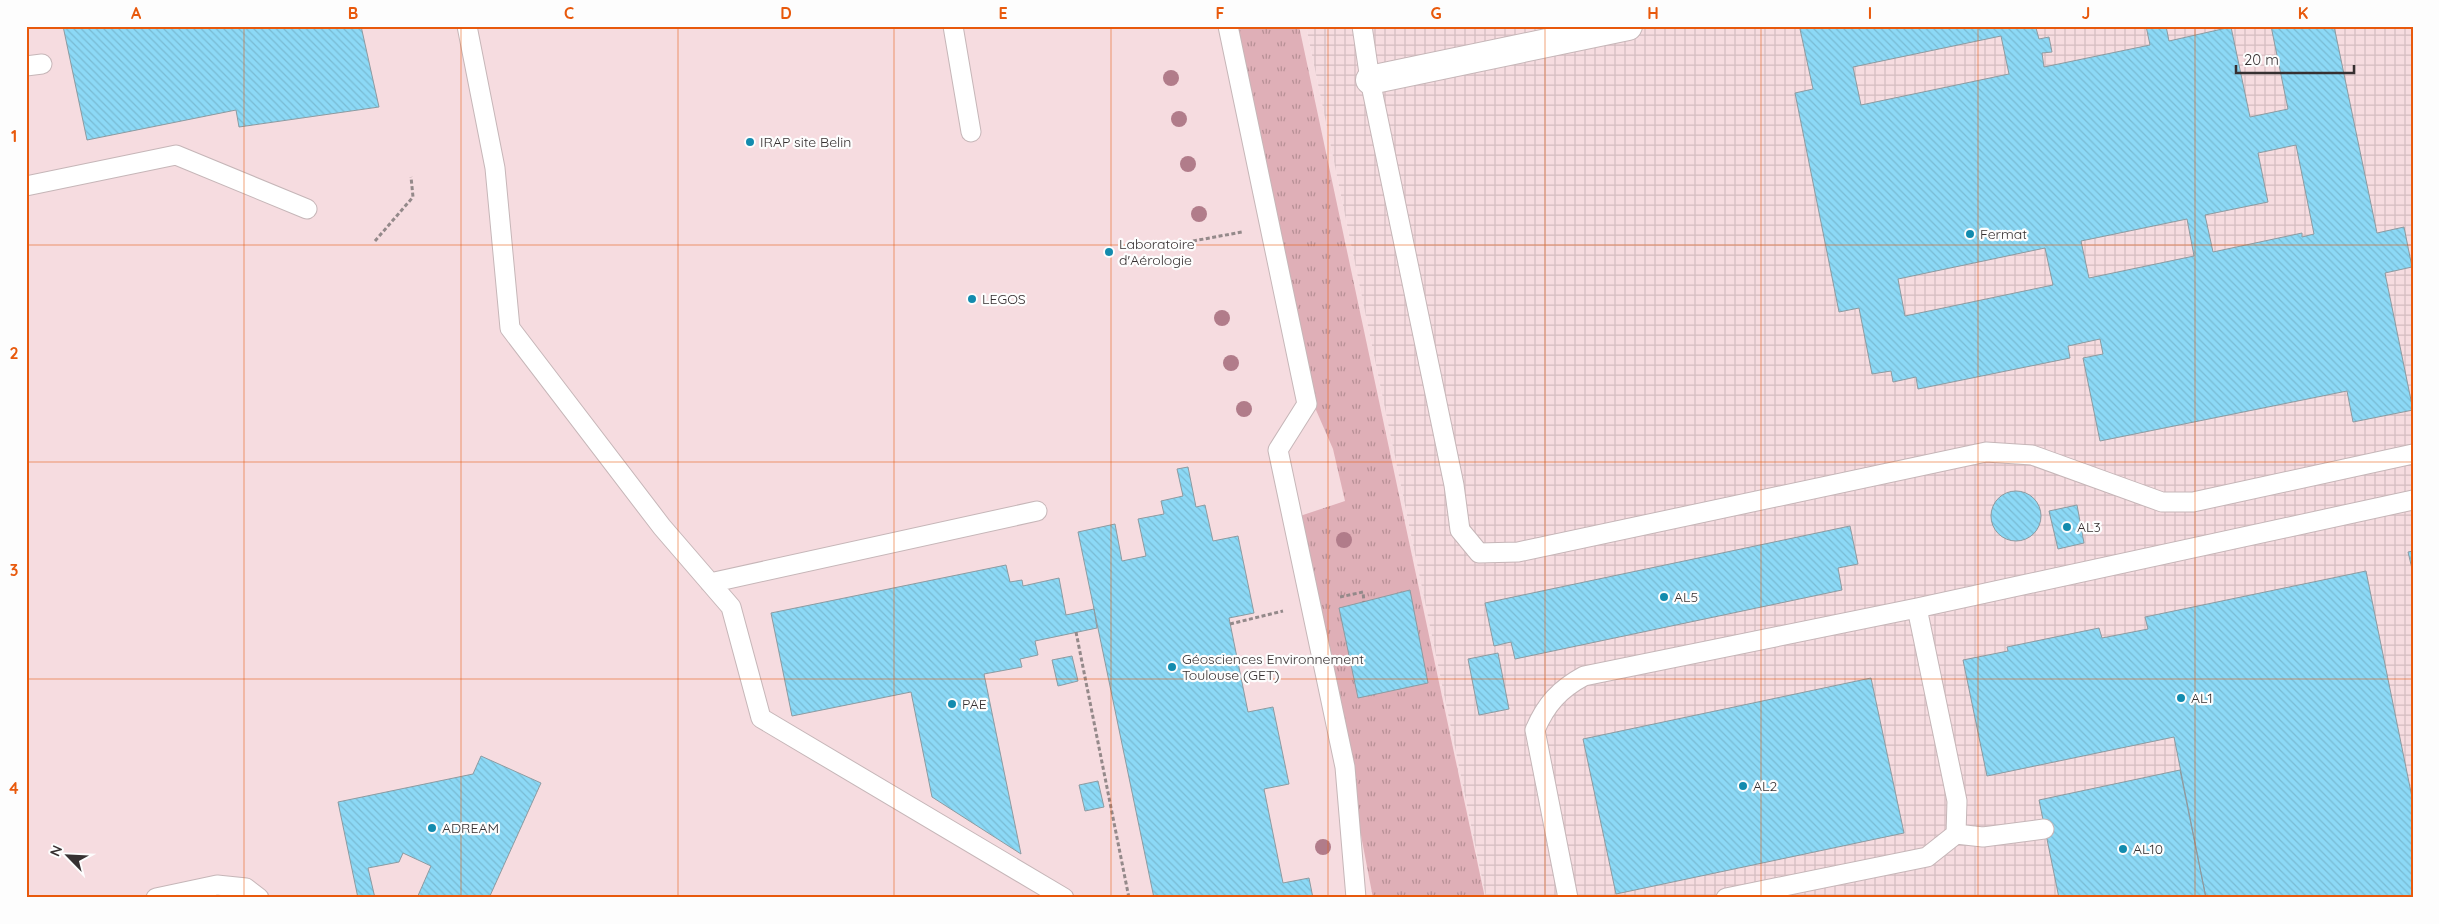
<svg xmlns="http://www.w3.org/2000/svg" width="2439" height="924" font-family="Quicksand,sans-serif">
<defs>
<pattern id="industrial-grid" width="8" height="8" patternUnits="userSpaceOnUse" patternTransform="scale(1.25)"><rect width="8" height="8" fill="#f6dce0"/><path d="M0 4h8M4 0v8" fill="none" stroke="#d4bdc1"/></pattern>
<pattern id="grass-tufts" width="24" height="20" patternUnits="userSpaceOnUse" patternTransform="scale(1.25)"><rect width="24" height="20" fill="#dfafb7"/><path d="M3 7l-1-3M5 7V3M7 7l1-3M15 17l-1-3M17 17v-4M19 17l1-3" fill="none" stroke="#b68f95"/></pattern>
<pattern id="building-back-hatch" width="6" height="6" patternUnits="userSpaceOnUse" patternTransform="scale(1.25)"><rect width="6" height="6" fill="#8cd9f6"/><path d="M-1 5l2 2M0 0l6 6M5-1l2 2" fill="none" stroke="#79bbd3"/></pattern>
</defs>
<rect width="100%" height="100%" fill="#fcebee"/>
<path fill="#f6dce0" d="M26,26H1306L1486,898H26Z"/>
<path fill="url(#industrial-grid)" d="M1306,26H2413V898H1486Z"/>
<path fill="url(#grass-tufts)" d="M1237,26H1299L1485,898H1373L1300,516L1345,501L1333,449L1316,410Z"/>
<path fill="url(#building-back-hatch)" stroke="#8d9ba1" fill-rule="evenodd" d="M63,26H361L379,107L239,127L236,110L87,140Z
M1812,26H2046L2036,28L2039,39L2049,37L2052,52L2042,53L2044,67L2150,45L2146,26H2166L2169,41L2231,27L2250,117L2288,109L2271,26H2334L2377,233L2404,227L2412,267L2385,273L2413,410L2353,422L2347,391L2100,441L2083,358L2103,354L2100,339L2068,346L2070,358L1918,389L1916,377L1893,382L1891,371L1872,374L1859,308L1839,312L1795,93L1813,89L1800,29ZM2001,36L2009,74L1861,105L1853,67ZM2296,145L2314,234L2302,237V233L2213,252L2205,215L2268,202L2258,153ZM2187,219L2194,256L2089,278L2081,241ZM2045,248L2053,285L1905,316L1898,279Z
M1188,467L1196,507L1205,505L1213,541L1238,536L1254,613L1229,618L1248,712L1273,707L1289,784L1264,789L1283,883L1309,878L1313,898H1154L1078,532L1115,524L1122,561L1146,556L1138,519L1164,514L1161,501L1183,496L1177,469Z
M1991 516a25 25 0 1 1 50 0a25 25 0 1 1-50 0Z
M2077,505L2084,543L2058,549L2049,511Z
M1850,526L1858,564L1838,568L1842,590L1515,659L1511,642L1494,646L1485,603Z
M2413,551V573L2408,552Z
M1006,565L1010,582L1022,580L1023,586L1059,578L1066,615L1094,609L1097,628L1035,641L1038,655L1020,659L1022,667L984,674L1021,854L932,797L911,692L792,716L771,613Z
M2366,571L2413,802V898H2206L2174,737L1987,776L1963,660L2008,651L2007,647L2099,628L2102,638L2148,629L2145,617Z
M1410,590L1428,683L1358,698L1339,608Z
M1498,653L1509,709L1479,715L1468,659Z
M1072,656L1078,681L1058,686L1052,660Z
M1871,678L1904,833L1616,894L1583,739Z
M481,756L541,783L489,898H417L431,866L403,853L399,862L368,868L375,898H358L338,802L473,774Z
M2180,770L2206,898H2059L2039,800Z
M1098,781L1104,807L1085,811L1079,785Z"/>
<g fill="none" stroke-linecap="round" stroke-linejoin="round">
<defs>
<path id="lane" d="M467,26L495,168L510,328L662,527L731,607L761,718L1064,898
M953,26L971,132
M1228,26L1307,404L1278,450L1345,767L1356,898
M1362,26L1370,80L1454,485L1460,530L1479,553L1518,552L1986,452L2032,455L2162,502H2193L2413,454
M26,66L42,64
M26,186L176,155L307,209
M710,583L1037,511
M1956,834L1983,837L2044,829
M156,898L217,885L246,888L259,898
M1568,898L1535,730C1546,704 1560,689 1584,676L1917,608L2413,500
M1726,898L1927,857L1956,834L1957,801L1917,608"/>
<path id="street" d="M1370,80L1628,26"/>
</defs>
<use href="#lane" stroke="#c6b6b8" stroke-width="21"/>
<use href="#street" stroke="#c6b6b8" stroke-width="30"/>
<path stroke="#94898a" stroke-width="3" stroke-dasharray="4 2.5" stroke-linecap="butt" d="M375,241L413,197L411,177
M1193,241L1242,232
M1340,597L1363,592L1364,602
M1230,624L1283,611
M1076,632L1129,898"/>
<use href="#lane" stroke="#fff" stroke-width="19"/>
<use href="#street" stroke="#fff" stroke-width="28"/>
</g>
<g fill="#b17c8a">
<circle cx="1171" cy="78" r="8"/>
<circle cx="1179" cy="119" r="8"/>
<circle cx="1188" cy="164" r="8"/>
<circle cx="1199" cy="214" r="8"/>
<circle cx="1222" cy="318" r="8"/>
<circle cx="1231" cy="363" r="8"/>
<circle cx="1244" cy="409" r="8"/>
<circle cx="1344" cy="540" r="8"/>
<circle cx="1323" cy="847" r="8"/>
</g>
<path fill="none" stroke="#e8590c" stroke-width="1" stroke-opacity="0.55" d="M244,26V898M461,26V898M678,26V898M894,26V898M1111,26V898M1328,26V898M1545,26V898M1761,26V898M1978,26V898M2195,26V898M26,245H2413M26,462H2413M26,679H2413"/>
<g fill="#128bae" stroke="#fdfdfd" stroke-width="2">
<circle cx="750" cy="142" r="5"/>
<circle cx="1970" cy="234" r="5"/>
<circle cx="1109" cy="252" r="5"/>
<circle cx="972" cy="299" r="5"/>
<circle cx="2067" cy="527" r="5"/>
<circle cx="1664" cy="597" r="5"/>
<circle cx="1172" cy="667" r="5"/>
<circle cx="2181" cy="698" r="5"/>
<circle cx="952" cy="704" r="5"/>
<circle cx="1743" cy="786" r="5"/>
<circle cx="432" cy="828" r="5"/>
<circle cx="2123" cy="849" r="5"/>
</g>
<g text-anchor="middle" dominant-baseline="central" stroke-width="4.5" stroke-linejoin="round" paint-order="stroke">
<g font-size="14" fill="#363031" stroke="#fdfdfd" text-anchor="start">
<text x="760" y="142">IRAP site Belin</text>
<text x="1980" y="234">Fermat</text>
<text x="1119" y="244">Laboratoire<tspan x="1119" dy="16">d'Aérologie</tspan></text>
<text x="982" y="299">LEGOS</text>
<text x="2077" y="527">AL3</text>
<text x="1674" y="597">AL5</text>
<text x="1182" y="659">Géosciences Environnement<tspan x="1182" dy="16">Toulouse (GET)</tspan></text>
<text x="2191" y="698">AL1</text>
<text x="962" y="704">PAE</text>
<text x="1753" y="786">AL2</text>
<text x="442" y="828">ADREAM</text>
<text x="2133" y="849">AL10</text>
</g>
</g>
<rect width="2439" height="924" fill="none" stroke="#fdfdfd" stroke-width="55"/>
<g transform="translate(68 856) rotate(294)" stroke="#fdfdfd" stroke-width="4" paint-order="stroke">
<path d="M0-4L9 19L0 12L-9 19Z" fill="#363031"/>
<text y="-8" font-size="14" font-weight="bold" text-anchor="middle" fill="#363031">N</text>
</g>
<path d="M2236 65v8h118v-8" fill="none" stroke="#363031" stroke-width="2.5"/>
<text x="2244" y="65" font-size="15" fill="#363031" stroke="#fdfdfd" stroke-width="4" paint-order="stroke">20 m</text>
<rect x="28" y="28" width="2384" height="868" fill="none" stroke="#e8590c" stroke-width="2"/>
<g font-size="16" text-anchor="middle" font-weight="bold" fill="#e8590c">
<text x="136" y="19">A</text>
<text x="353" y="19">B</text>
<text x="569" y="19">C</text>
<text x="786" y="19">D</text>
<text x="1003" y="19">E</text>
<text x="1220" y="19">F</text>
<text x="1436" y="19">G</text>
<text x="1653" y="19">H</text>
<text x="1870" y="19">I</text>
<text x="2086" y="19">J</text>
<text x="2303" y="19">K</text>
<text x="14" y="142">1</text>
<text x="14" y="359">2</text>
<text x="14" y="576">3</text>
<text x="14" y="794">4</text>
</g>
</svg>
